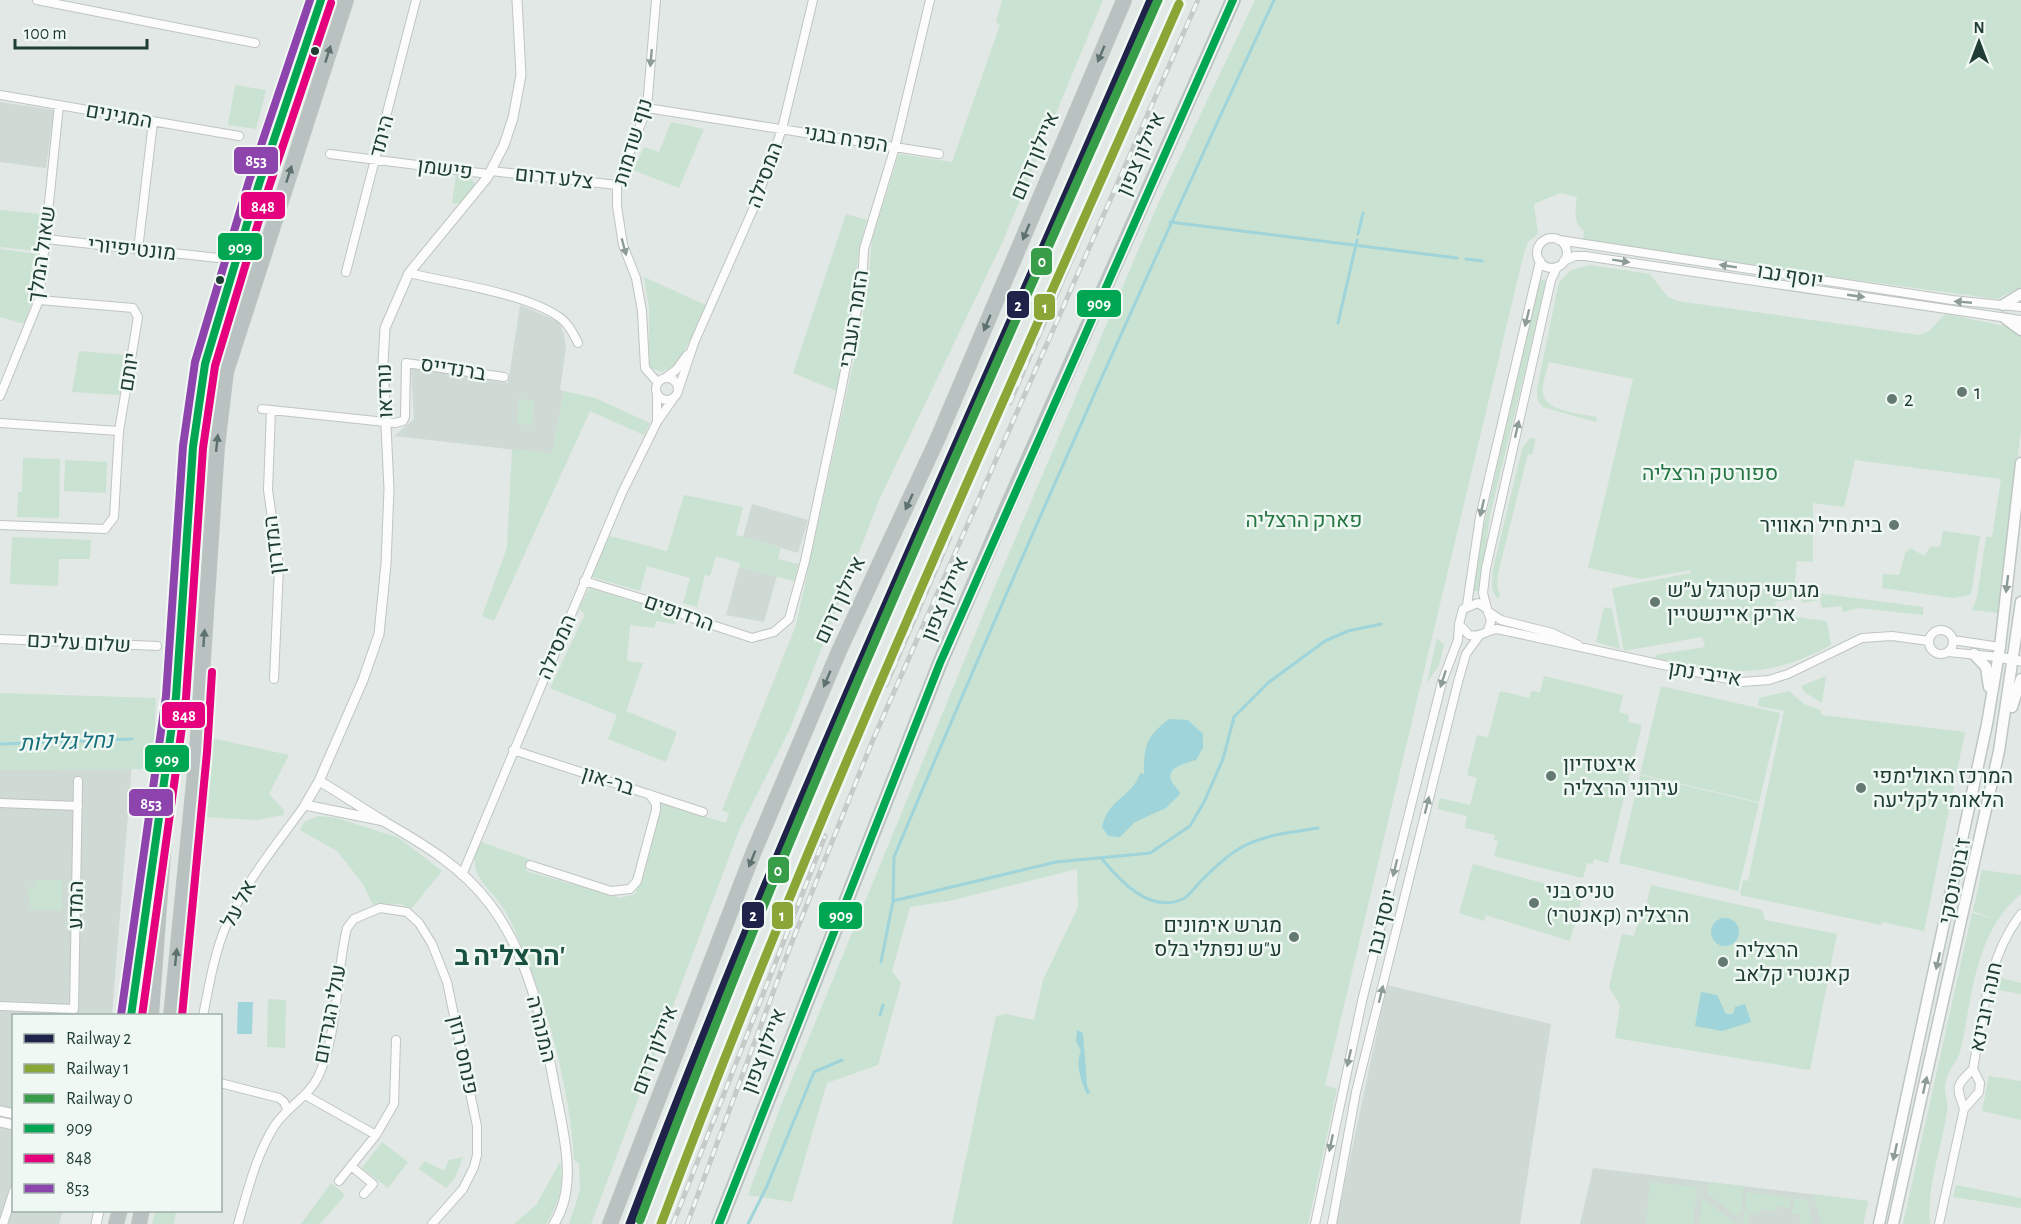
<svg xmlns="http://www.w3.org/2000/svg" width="2021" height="1224" font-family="'Alegreya Sans',Heebo,sans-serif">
<rect width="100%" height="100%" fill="#e2e8e5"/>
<path fill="#cfdad5" d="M0,102L54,110L46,168L0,162Z
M520,305L559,322L564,334L566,348L560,390L564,391L552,454L394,436L414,419L411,368L508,383Z
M752,504L808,520L798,553L743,537Z
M739,567L777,576L764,622L726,615Z
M132,764L112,1015L14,1016V1210L63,1211L59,1224H0V767Z
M1387,985L1551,1024L1520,1224H1336Z
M1593,1168L1868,1201L1863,1224H1580Z"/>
<path fill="#cae2d1" d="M1002,0H1103L1003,241L880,498L790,729L740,828L591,1224H569L580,1190L579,1163L574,1160C569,1079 544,993 510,920C496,888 463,880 479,841L529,859L526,871L620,898L635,894L644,875L662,803L726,823L729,813L722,810L796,625L858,341L868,286L872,239L899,154L952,162L1000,25L996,22Z
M1255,0H2021V287L1997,299L1582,243L1584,231C1573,223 1575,209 1577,197L1560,193L1534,204L1538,234L1528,242L1523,257L1325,1085L1337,1089L1308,1224H952L996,1016L1006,1014L1034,1020L1043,980L1078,907L1077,869L949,901L910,907L892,971L901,983L878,1065L827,1083L792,1202L748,1195L780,1108L990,598L1157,206Z
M235,85L266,90L256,129L228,125Z
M671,122L704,129L679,188L633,170L644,147L659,152Z
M456,175L472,179L475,184L460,204L452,203Z
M0,210L41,214L37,251L0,247Z
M846,214L867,220C855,255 856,291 848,326L852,328L839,392L793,373Z
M0,249L37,254L33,298L24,324L0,317Z
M1590,265L1650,274L1667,296L1677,301L1919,335L1929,331L1945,314L2010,327L2021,336V430L1998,613L1972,610L1977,597L1986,537H1992L2001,479L1855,460L1844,507L1813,503V562L1797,561L1794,590L1923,607V615L1858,608L1843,612L1841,606L1822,608L1820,600L1802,603L1801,598L1774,602C1783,620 1808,618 1827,621L1831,645C1764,681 1727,674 1656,658L1655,655L1705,647L1702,637L1624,651L1612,588L1691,573L1690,570L1641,579L1588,568L1633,379L1549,362C1547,371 1541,385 1543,394C1546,412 1583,414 1597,417L1596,422L1543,407L1538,402L1537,389L1559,282L1571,270Z
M644,277L708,306L677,365L662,372L651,368L649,363V309Z
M1540,279L1547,281L1490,515L1480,591H1472L1482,533Z
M79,351L125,355L120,395L72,392Z
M564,391L595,398L650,423L644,435L590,411L494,621L482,616L507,548L512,449L552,454Z
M519,399L534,400L532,425L517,424Z
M1530,438L1536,439L1532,455L1528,454L1498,574L1497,586L1500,596L1497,599L1492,589L1493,569L1522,449Z
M23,458L60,459L59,518L17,517L18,492H22Z
M65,460L107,462L106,493L64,491Z
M684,495L743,507L736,535L781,548L778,559L799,564L794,581L739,567L740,563L716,556L710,576L705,575L697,607L683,603L690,578L647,566L640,591L592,577L591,571L610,536L667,551Z
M1943,531L1980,536L1971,595L1953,598L1882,588L1883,574L1899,575L1905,554L1910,548L1924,556L1931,546L1940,547Z
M12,537L91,540L90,559H59L58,586L10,584Z
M589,588L678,615L675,624L656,621L654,628L630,625L627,661L643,663L626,711L677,732L666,762L608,739L617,715L550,688L585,614L579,609Z
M1604,607L1612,609L1620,649L1596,642Z
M1437,638L1444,645L1439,665L1427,683Z
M1544,676L1623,695L1619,712L1629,715L1628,722L1642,725L1608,863L1594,859L1593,864L1587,863L1583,878L1494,856L1498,841L1494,840L1495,835L1465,828L1467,816L1437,809L1440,798L1470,805L1477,778L1467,775L1477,735L1488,737L1500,691L1529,698L1531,691L1540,692Z
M1826,676L1822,703L1804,692L1801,686Z
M1661,686L1780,713L1759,802L1640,774Z
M1789,691L1804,704L1821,710V715L1965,732L1924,931L1882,922L1881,925L1740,895L1743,880L1748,881L1784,711L1758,706L1759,698Z
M0,693L156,698L153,769L0,770Z
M211,738L289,755L269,794L283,809L284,815L257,820L204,817Z
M1640,775L1759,803L1738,891L1619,863Z
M319,816L337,818L399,838L442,871L411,909L401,904L373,905L363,884L337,851L300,830L304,822Z
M1473,864L1583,894L1570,941L1486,915L1484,921L1459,913Z
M1982,870L2021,875V894C1975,932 1973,993 1961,1048C1958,1062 1947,1071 1945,1085C1944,1095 1949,1102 1947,1111C1942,1149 1926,1186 1930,1224H1903L1972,913L1994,919L1973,911Z
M36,880H63L62,910L30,909L28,887H36Z
M1651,885L1762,910L1765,920L1837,934L1810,1070L1615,1038L1620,1005L1609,987L1622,934L1634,936L1638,922H1642Z
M2001,978L2021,983V994L1998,990Z
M268,999L286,1000L285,1048L267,1047Z
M1989,1076L2021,1081V1120L1982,1111Z
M382,1142L408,1162L388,1188L362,1168Z
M463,1157L455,1178L446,1188L419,1169L425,1161L444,1171L449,1160Z
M560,1162C565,1185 558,1205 546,1224H514L536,1205Z
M1650,1182L1697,1187L1693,1224H1646Z
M1709,1182L1744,1186L1741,1212L1736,1216L1707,1193Z
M331,1183L345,1195L320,1224H301Z
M1956,1185L2021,1198V1208L1953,1197Z
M1747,1192L1790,1198L1789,1208L1777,1206L1776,1211L1759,1209L1758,1214L1749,1213L1747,1224H1743Z
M1813,1194L1868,1201L1863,1224H1822Z
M1702,1198L1734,1222V1224H1700Z
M1794,1198L1807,1200L1812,1224H1799L1801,1215L1792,1214Z
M155,1211H176L174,1224H152Z"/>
<path fill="#9fd4da" d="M1169,719L1188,720L1203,734V748L1196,760C1187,763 1164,767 1172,782C1175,788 1178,787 1180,794L1166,808L1135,822L1120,837L1108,836L1102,827C1109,797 1132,798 1140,773L1144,774C1144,745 1146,737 1169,719Z
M1711 932a14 14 0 1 1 28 0a14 14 0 1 1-28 0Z
M1701,992L1717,995L1726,1014H1733L1735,1007L1745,1004L1751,1022L1722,1031L1695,1026Z
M238,1002H253L252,1034H237Z
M1077,1030L1083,1033L1087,1085L1090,1093L1087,1094C1081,1083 1075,1062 1081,1051L1076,1041Z"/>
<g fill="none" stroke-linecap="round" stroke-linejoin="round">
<path stroke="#9fd4da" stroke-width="3" d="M1170,222L1457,258
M1358,234L1363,213
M1466,259L1482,261
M1338,323L1357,240
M0,744L132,739
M1102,859C1120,881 1150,914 1183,899C1189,896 1195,887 1200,882C1213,869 1229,853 1246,845C1269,834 1293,832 1318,828
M893,901L1056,862L1150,853L1190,826L1204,802L1223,759L1234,717L1269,682L1325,641L1348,631L1381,624
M881,962L893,901L894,857C1015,569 1142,283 1274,0
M880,1015L883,1005
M748,1224L767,1186L814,1072L842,1060"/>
<defs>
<path id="minor" d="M37,0L255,43
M656,0L647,108L617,185V206L623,245L636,278L642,311L645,368L658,383
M0,95L239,136
M647,108L939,154
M330,154L488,174
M491,171L617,185
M1537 253a15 15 0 1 1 30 0a15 15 0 1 1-30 0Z
M46,239L218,258
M1559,240L1952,300L2021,307
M138,250L153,122
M1564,261L1575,256H1585L2021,320
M346,272L416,0
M409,273C450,283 525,293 559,317C568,323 573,333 578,343
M656 389a11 11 0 1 1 22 0a11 11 0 1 1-22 0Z
M665,378L676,370L687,355
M677,394L694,343L754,207L782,129L813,0
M0,396L39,300L59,105
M262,409L395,423L403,421L405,417L406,363L504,377
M271,410L268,490L279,567L274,679
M657,420V395
M0,423L119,431
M0,525L105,529L114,517L119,431L138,317L133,308L39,300
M584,581L653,602L697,620L752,638L774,632L789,619L805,561L841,391L862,284L864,249L895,147L930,0
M1467,605L1480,517L1540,261
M1487,609L1483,593L1486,568L1551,280L1557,267
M1489,612L1501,620L1552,633L1578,645
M1488,630L1491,621L1487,609L1478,603L1463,609L1459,624L1469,635C1480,638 1487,630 1497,629L1742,682L1769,680L1788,674L1862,638L1892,636L1929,641
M1929 642a12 12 0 1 1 24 0a12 12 0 1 1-24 0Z
M0,639L157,646
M1953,640L2000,647
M1948,652L1998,657
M513,750L703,812
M0,803L78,806
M530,865L611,891L630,889L637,881L656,810V804L649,794
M462,875L622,493L657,422L673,399
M0,1006L74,1009L78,781
M203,1016C209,986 214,954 226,926C245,882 277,844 305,805
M220,1083L279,1098L284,1102L287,1109
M305,1095L376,1135
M1964,1109C1956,1085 1955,1087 1973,1069
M351,1166L373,1184L364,1194
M339,1181L376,1135L394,1104L396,1040
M3,1224L14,1190
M238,1224C248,1190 256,1155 275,1125C287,1107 309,1096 318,1077C339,1032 335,977 347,928L354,919L380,908L407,912L419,923L432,944L447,982L477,1126V1155L474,1167L463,1189L432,1224
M1315,1224L1362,1001L1442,682L1458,640L1459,624
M1332,1224L1356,1092L1458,682L1466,654L1479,636
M1939,1224L1964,1109L1979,1092L1980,1083L1973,1069C1983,1016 1987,958 2021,914"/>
<path id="tertiary" d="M1998,657L2021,661
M319,781C342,794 363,809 385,822C423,844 462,867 489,903C531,957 545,1033 557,1099C565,1140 577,1187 554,1224
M384,821L305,805L319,781L363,680L379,634L386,564L389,489L383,363L385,328L409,273L487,178L504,145L513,118L521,75L517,0
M0,1111L14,1114
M0,1122L14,1125
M96,1224L99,1210"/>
<path id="secondary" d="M2003,305L2021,294
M2006,319L2021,330
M1974,654L1986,667L1989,687
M2012,707L2021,679
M1879,1224L1987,724L2000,647L2021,463
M1893,1224L1999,751L2021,602"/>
<path id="motorway" d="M131,1016L158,821
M151,1016L193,447L205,364L259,184L321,0
M171,1016L197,751L217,447L226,372L346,0
M116,1224L120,1210
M139,1224L142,1210
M610,1224L752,856L839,651L938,438L1124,0
M719,1224L940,663L1007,507L1233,0"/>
</defs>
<use href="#minor" stroke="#bfc5c2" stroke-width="10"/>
<use href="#tertiary" stroke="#bfc5c2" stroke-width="11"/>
<use href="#secondary" stroke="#bec6c3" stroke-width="13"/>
<use href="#motorway" stroke="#bbc5c1" stroke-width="16"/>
<use href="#minor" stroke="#fbfcfb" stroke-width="8"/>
<use href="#tertiary" stroke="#fbfcfb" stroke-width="9"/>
<use href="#secondary" stroke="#fbfcfb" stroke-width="10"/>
<use href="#motorway" stroke="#b9c2c0" stroke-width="14"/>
<defs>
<path id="rail" d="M1010,403L1183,0
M886,685L950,537
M644,1224L683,1116L829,756L1037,283
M673,1224L825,836
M687,1224L790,947L872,742L1198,0"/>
</defs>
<use href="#rail" stroke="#c6cac9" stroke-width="5"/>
<use href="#rail" stroke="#f0f8f3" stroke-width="3" stroke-dasharray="9" stroke-linecap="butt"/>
<defs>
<path id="bus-1" d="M131,1016L176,697L193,447L205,364L259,184L321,0
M719,1224L940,663L1233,0"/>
<path id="bus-2" d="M142,1016L186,698L203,448L215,366L269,187L331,3
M182,1016L207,752L212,672"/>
<path id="bus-3" d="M121,1015L166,696L183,446L195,362L249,181L310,0"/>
</defs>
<use href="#bus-1" stroke="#f0f8f3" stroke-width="12"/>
<use href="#bus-2" stroke="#f0f8f3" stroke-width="12"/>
<use href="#bus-3" stroke="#f0f8f3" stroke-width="12"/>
<use href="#bus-1" stroke="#00a651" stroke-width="8"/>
<use href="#bus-2" stroke="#e5007d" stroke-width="8"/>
<use href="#bus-3" stroke="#8e44ad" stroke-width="8"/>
<defs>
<path id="rail-1" d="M630,1224C787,809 976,408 1151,0"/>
<path id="rail-2" d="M661,1224C816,810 1001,408 1179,4"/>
<path id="rail-3" d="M640,1220C795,806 979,404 1158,0"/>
</defs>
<use href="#rail-1" stroke="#f0f8f3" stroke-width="14"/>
<use href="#rail-2" stroke="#f0f8f3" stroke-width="14"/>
<use href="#rail-3" stroke="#f0f8f3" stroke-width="14"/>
<use href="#rail-1" stroke="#1f234a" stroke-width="9"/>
<use href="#rail-2" stroke="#8aa636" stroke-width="9"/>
<use href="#rail-3" stroke="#389d48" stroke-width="9"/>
</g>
<defs><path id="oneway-solid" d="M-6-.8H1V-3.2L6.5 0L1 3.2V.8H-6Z" transform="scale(1.5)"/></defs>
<g fill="#5d726c">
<use href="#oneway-solid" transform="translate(328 54) rotate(-72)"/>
<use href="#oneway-solid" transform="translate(1101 54) rotate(113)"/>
<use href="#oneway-solid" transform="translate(289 174) rotate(-72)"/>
<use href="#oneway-solid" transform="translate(1026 232) rotate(113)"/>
<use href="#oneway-solid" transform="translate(987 323) rotate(113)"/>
<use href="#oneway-solid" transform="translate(217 443) rotate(-84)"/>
<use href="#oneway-solid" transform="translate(909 502) rotate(115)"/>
<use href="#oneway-solid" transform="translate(204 638) rotate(-86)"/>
<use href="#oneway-solid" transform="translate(827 679) rotate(113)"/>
<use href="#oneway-solid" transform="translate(752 859) rotate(112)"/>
<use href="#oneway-solid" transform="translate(176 957) rotate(-84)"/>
</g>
<g fill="#8d9c98">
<use href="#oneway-solid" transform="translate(651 58) rotate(95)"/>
<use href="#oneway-solid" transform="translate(624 247) rotate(75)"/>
<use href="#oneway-solid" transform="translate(1621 261) rotate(9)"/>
<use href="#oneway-solid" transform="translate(1728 266) rotate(-171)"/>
<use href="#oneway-solid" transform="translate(1856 296) rotate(8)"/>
<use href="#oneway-solid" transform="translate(1963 302) rotate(-175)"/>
<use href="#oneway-solid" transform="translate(1527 318) rotate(104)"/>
<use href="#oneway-solid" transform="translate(1517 429) rotate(-77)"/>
<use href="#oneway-solid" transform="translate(1482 508) rotate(103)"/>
<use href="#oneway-solid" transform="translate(2007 584) rotate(97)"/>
<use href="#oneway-solid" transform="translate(1443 679) rotate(108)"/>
<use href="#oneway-solid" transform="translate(1427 805) rotate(-76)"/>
<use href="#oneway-solid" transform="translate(1395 868) rotate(104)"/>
<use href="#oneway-solid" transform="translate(1938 961) rotate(103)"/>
<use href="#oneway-solid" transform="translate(1381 994) rotate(-76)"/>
<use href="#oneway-solid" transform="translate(1349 1058) rotate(103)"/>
<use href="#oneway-solid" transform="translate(1925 1085) rotate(-77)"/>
<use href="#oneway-solid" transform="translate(1331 1143) rotate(102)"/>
<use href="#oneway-solid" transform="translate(1895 1152) rotate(103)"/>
</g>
<g fill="#1f3d34" stroke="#f0f8f3" stroke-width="2">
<circle cx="315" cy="51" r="5"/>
<circle cx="220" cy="280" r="5"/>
</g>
<g fill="#637972" stroke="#f0f8f3" stroke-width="2">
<circle cx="1962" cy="392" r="6"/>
<circle cx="1892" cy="399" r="6"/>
<circle cx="1894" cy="525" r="6"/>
<circle cx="1655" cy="602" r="6"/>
<circle cx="1551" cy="776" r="6"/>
<circle cx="1861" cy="788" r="6"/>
<circle cx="1534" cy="903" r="6"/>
<circle cx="1294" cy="937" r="6"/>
<circle cx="1723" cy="962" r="6"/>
</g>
<g text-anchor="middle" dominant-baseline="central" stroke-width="5" stroke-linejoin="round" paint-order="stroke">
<g font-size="21" fill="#1f3d34" stroke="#f0f8f3">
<text transform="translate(119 116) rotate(10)">המגינים</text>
<text transform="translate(382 136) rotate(-75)">היתד</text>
<text transform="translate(846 139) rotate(9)">הפרח בגני</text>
<text transform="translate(633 142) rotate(-73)">נוף שדמות</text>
<text transform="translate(1141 154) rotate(-66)">איילון צפון</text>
<text transform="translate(1035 156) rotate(-67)">איילון דרום</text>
<text transform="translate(445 169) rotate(7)">פישמן</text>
<text transform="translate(765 175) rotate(-70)">המסילה</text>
<text transform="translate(554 178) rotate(6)">צלע דרום</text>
<text transform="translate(132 249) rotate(6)">מונטיפיורי</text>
<text transform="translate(42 254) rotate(-82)">שאול המלך</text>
<text transform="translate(1790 276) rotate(9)">יוסף נבו</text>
<text transform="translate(854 319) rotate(-81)">הזמר העברי</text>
<text transform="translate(453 369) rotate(9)">ברנדייס</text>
<text transform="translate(129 372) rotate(-81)">יותם</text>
<text transform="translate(385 391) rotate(-92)">נורדאו</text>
<text transform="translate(274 545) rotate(-97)">המדרון</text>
<text transform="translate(945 599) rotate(-67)">איילון צפון</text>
<text transform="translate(840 600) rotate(-65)">איילון דרום</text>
<text transform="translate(679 613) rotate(20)">הרדופים</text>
<text transform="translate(79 643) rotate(3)">שלום עליכם</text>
<text transform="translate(557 647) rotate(-67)">המסילה</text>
<text transform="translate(1705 674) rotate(9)">אייבי נתן</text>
<text transform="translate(608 781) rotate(18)">בר-און</text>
<text transform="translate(1955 881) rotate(-78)">ז'בוטינסקי</text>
<text transform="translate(239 904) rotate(-62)">אל על</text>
<text transform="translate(76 905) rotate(-89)">המדע</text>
<text transform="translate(1382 922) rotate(-76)">יוסף נבו</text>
<text transform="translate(1986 1007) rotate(-78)">חנה רובינא</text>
<text transform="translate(330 1014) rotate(-79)">עולי הגרדום</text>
<text transform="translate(541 1029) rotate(76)">המנהרה</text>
<text transform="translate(655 1050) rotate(-69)">איילון דרום</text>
<text transform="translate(764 1051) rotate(-69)">איילון צפון</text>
<text transform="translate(463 1055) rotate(78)">פנחס רוזן</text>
</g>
<g font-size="21" fill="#1f3d34" stroke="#f0f8f3" text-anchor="start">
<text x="1974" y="392">1</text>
<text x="1904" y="399">2</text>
<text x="1882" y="525" text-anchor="end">בית חיל האוויר</text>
<text x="1667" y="590">מגרשי קטרגל ע״ש<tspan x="1667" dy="24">אריק איינשטיין</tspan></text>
<text x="1563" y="764">איצטדיון<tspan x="1563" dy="24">עירוני הרצליה</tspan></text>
<text x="1873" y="776">המרכז האולימפי<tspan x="1873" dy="24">הלאומי לקליעה</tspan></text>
<text x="1546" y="891">טניס בני<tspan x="1546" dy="24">הרצליה (קאנטרי)</tspan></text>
<text x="1282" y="925" text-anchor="end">מגרש אימונים<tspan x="1282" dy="24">ע"ש נפתלי בלס</tspan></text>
<text x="1735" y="950">הרצליה<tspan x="1735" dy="24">קאנטרי קלאב</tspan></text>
</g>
<g font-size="21" fill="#267643" stroke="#f0f8f3">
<text x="1710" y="473">ספורטק הרצליה</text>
<text x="1304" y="520">פארק הרצליה</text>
</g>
<g font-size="22" font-style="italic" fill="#156e7c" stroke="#f0f8f3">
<text transform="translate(66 742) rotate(-2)">נחל גלילות</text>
</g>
<g font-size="27" font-weight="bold" fill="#1a5041" stroke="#f0f8f3">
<text x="510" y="956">הרצליה ב'</text>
</g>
</g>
<g stroke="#f0f8f3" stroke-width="2">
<rect x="233" y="146" width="46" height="29" rx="6" fill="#8e44ad"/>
<rect x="240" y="191" width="46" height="29" rx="6" fill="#e5007d"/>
<rect x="217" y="232" width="46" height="29" rx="6" fill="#00a651"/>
<rect x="1030" y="247" width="23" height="29" rx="6" fill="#389d48"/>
<rect x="1076" y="289" width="46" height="29" rx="6" fill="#00a651"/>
<rect x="1006" y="290" width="24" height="29" rx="6" fill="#1f234a"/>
<rect x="1033" y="293" width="23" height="28" rx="6" fill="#8aa636"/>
<rect x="161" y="701" width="45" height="28" rx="6" fill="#e5007d"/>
<rect x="144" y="744" width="46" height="29" rx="6" fill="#00a651"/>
<rect x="128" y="788" width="46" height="29" rx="6" fill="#8e44ad"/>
<rect x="767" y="856" width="23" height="28" rx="6" fill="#389d48"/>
<rect x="741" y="901" width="24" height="28" rx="6" fill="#1f234a"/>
<rect x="818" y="901" width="45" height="29" rx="6" fill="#00a651"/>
<rect x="771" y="901" width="23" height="29" rx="6" fill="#8aa636"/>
</g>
<g font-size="16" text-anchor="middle" font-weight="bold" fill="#fff">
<text x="256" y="166">853</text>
<text x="263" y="212">848</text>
<text x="240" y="253">909</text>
<text x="1042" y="267">0</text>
<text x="1099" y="309">909</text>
<text x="1018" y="311">2</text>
<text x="1045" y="313">1</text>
<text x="184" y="721">848</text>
<text x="167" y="765">909</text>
<text x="151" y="809">853</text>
<text x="778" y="876">0</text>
<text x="753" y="921">2</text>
<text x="841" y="921">909</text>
<text x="782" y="921">1</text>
</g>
<rect x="12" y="1014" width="210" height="198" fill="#f0f8f3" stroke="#9cada7" stroke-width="1.5"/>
<rect x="24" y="1034" width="30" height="9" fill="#1f234a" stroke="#9cada7" stroke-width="1.5"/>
<text x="66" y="1044" font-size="18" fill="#1f3d34">Railway 2</text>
<rect x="24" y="1064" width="30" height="9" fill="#8aa636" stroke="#9cada7" stroke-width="1.5"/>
<text x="66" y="1074" font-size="18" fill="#1f3d34">Railway 1</text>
<rect x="24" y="1094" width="30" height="9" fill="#389d48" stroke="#9cada7" stroke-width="1.5"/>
<text x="66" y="1104" font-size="18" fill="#1f3d34">Railway 0</text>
<rect x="24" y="1124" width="30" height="9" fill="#00a651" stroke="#9cada7" stroke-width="1.5"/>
<text x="66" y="1134" font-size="18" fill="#1f3d34">909</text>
<rect x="24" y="1154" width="30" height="9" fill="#e5007d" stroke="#9cada7" stroke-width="1.5"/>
<text x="66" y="1164" font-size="18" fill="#1f3d34">848</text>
<rect x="24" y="1184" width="30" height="9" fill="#8e44ad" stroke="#9cada7" stroke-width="1.5"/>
<text x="66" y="1194" font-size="18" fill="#1f3d34">853</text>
<g transform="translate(1979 42)" stroke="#f0f8f3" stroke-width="4.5" paint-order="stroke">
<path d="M0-4.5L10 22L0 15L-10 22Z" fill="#1f3d34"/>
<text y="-9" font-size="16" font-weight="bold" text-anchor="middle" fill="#1f3d34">N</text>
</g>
<path d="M15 39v9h132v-9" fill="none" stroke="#1f3d34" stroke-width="3"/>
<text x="24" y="39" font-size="18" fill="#1f3d34" stroke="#f0f8f3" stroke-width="4.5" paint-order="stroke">100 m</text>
</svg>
